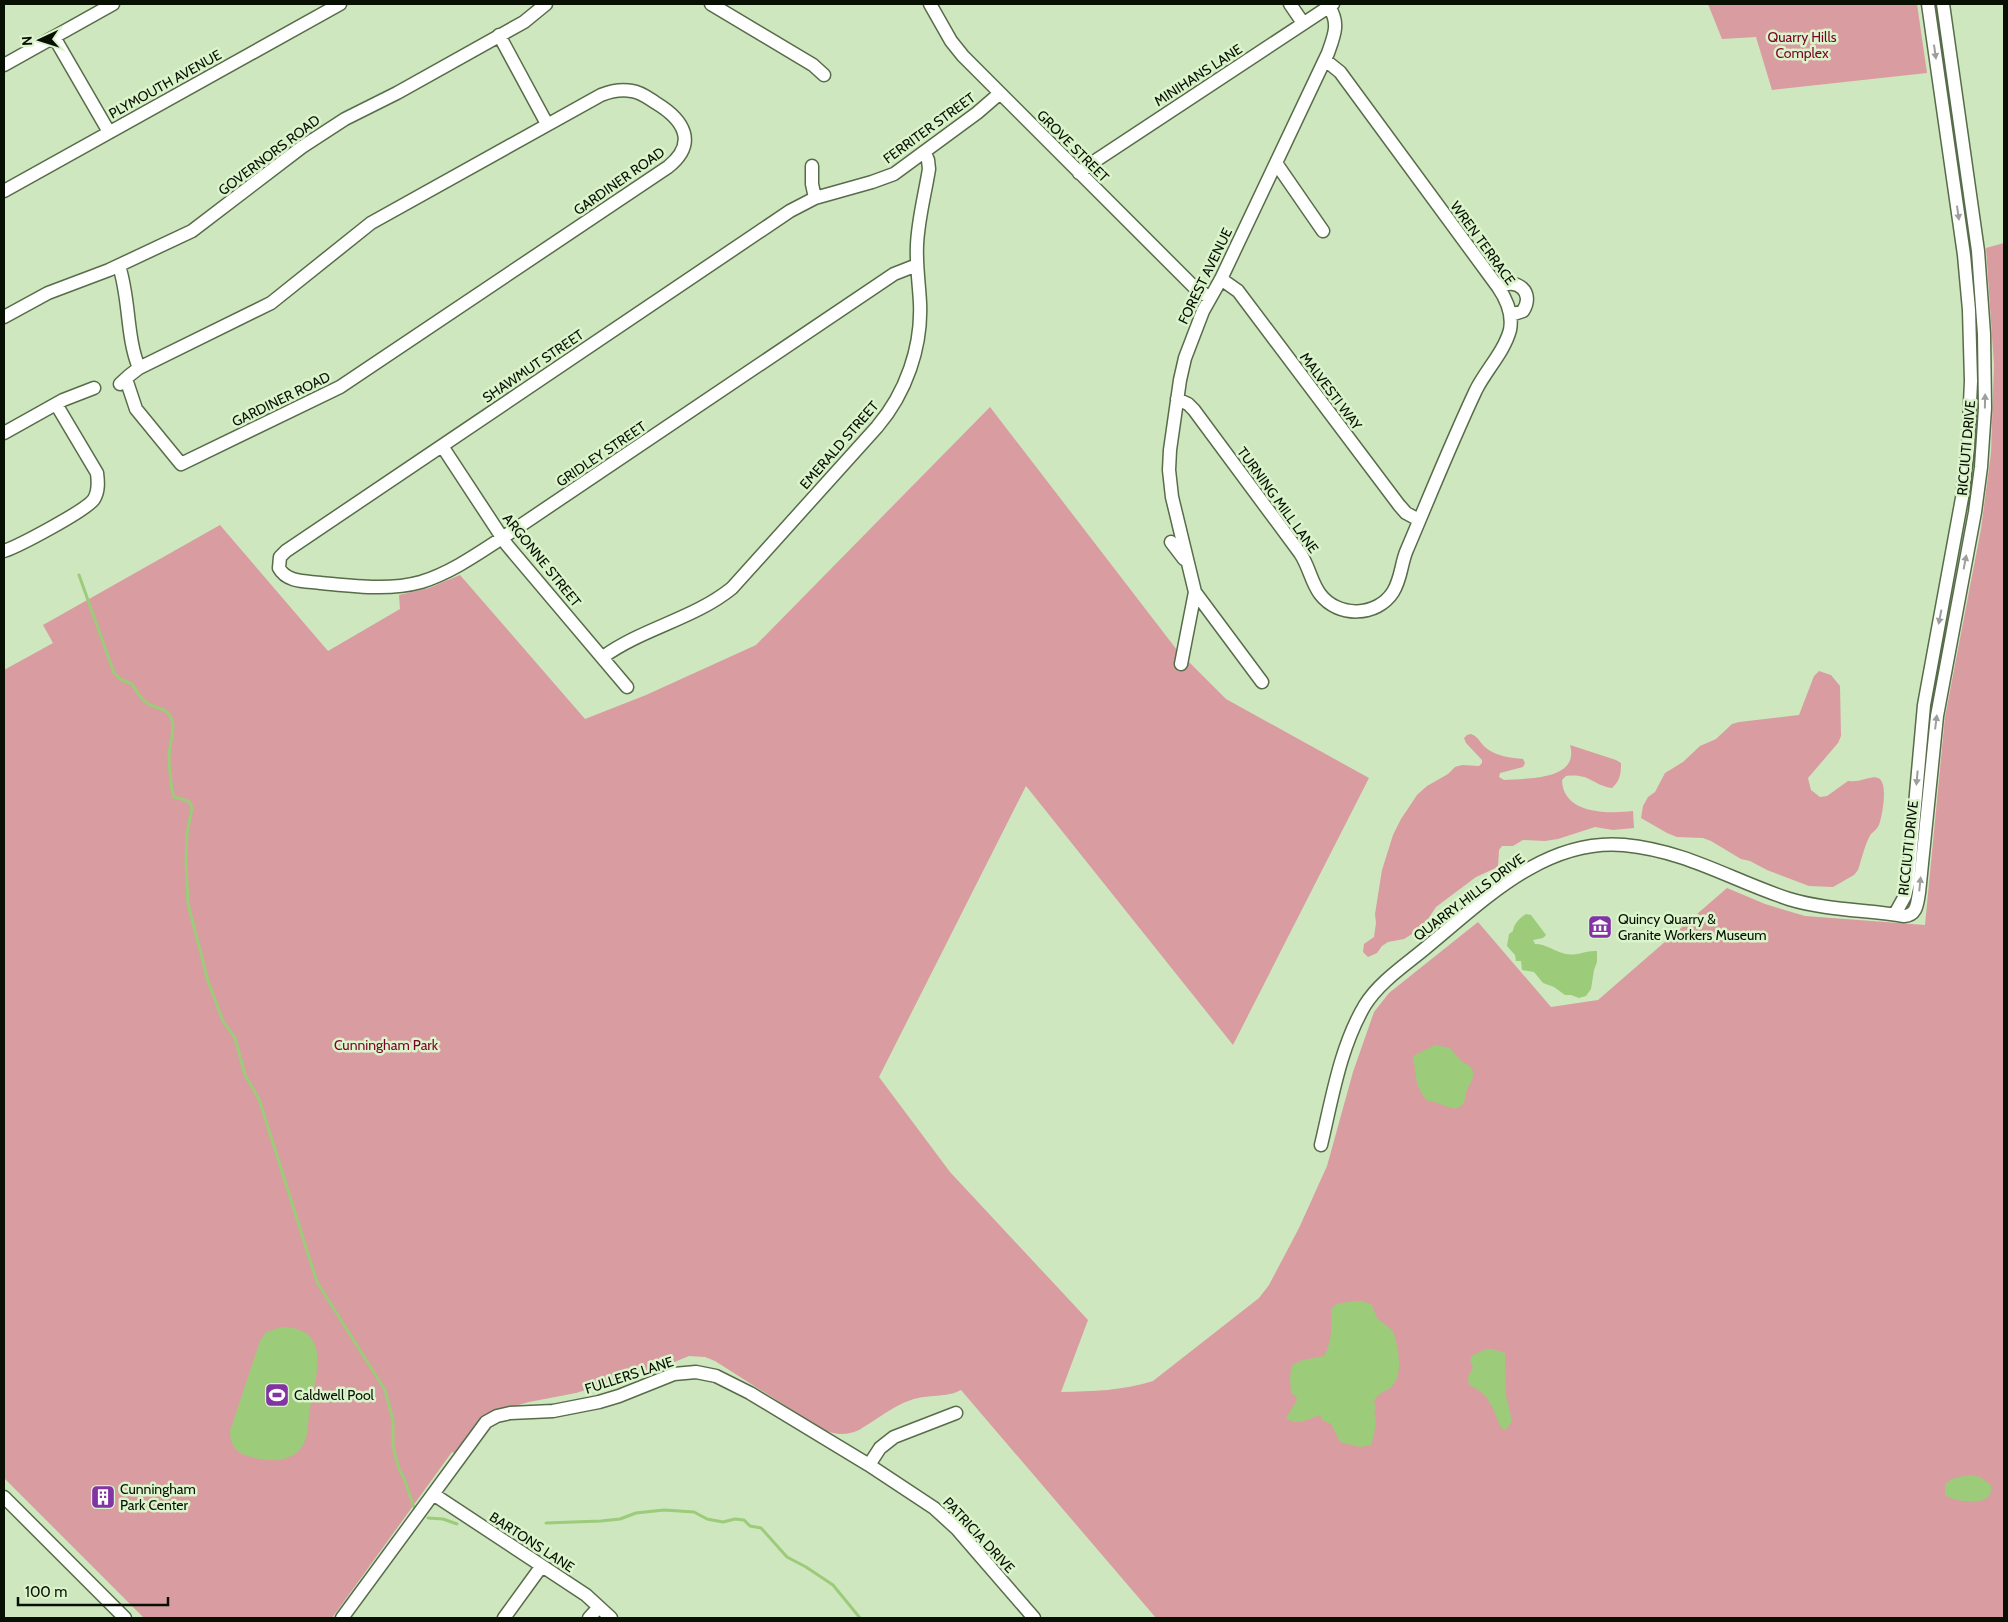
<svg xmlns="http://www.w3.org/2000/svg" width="2008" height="1622" font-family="Cabin,sans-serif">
<rect width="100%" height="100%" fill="#cee7bf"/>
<path fill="#d99ca1" d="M1708,4H1917L1927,73L1772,90L1756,37L1722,39Z
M2004,243V1618H1156L961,1390C947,1398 927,1394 911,1400C893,1406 876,1420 859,1430C846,1436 835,1435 822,1429L715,1361L705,1357L689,1356L665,1366L576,1393L529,1402L491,1413L458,1455L452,1452L332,1618H144L4,1478V670L53,643L43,625L220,525L328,651L400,609L399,595L429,588L460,575L585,719L646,695L756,645L990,407L1177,650L1226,699L1369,778L1233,1045L1026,786L879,1077L950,1172L1088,1320L1061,1392C1093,1391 1122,1391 1153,1381L1259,1298L1269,1285L1299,1228L1327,1166L1353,1072L1374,1012L1389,993L1478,922L1551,1007L1598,1000L1727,888L1765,904L1805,916L1925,925L1945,717L1981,529L1991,453L1994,365L1986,248Z
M1819,671L1831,675L1840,686L1841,736L1838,743L1808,778L1811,790L1820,797L1827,796L1848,781C1860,783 1871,775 1878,778C1889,782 1882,817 1879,825C1877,829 1874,831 1871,834C1866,841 1861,861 1858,870L1854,875L1833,887L1809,886L1767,870L1750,861L1741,859L1711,841L1703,838L1677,837L1667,833L1641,818L1643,806L1648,797L1655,792L1665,773L1683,762L1700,746L1716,739L1732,724L1739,722L1799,715L1814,676Z
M1471,734C1479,737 1480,743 1486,748C1496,756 1511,758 1523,759L1525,763L1523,767L1500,773L1499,777L1504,780C1526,778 1580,781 1570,745L1616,760L1621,763C1621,774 1620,781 1612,788C1592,785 1590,773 1566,776L1562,780C1563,814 1607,814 1633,811L1634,828L1613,830L1595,827L1558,839L1545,841L1523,840L1513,846H1502L1499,850L1498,867L1476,877L1436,907L1428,919L1412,934L1404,939L1388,942L1382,946L1377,953L1368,957L1363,952L1364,944L1374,937L1376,923L1375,914L1382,870L1393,835L1401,819L1417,795L1427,786L1448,774L1455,767L1462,765L1479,766L1482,763V760L1466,743L1464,738L1467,735Z"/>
<path fill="#9ccb7a" d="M1526,914L1531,915L1546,935L1543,938L1533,940L1535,944C1547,944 1555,952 1566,954C1577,956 1587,950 1597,951V962L1594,970L1591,989L1586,996L1579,998L1571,995H1565L1554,987L1543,983L1534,972L1522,970L1521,961H1516L1515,955L1507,946L1509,934L1513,931C1514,923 1520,918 1526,914Z
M1435,1045L1450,1048L1461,1061L1470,1066L1473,1071C1474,1080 1470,1083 1467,1090C1465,1094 1466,1098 1464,1102C1457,1117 1439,1100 1428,1101L1423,1096L1417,1084L1413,1056Z
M1354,1301H1363L1372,1305L1377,1318L1393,1331C1398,1347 1404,1373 1392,1386C1386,1393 1381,1390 1374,1401L1376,1409L1374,1412C1378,1421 1374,1436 1371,1445L1360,1447L1340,1442L1331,1424L1322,1420L1320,1415C1308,1419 1297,1427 1286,1418L1297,1400L1295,1395L1291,1394L1290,1377L1292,1365L1303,1360L1324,1356C1332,1343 1332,1324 1331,1309L1337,1304Z
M282,1327C331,1328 317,1372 311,1403C308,1415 309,1427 306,1438C298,1464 269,1463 248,1456C235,1453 230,1443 230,1431L260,1341L266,1332Z
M1486,1349H1492L1505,1353L1506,1395L1512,1421L1506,1430L1501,1428C1493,1409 1490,1394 1469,1385L1468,1377L1473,1367L1470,1360L1473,1355Z
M1970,1475L1980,1477L1991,1485C1991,1489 1992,1493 1988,1497C1980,1505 1953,1501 1945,1495V1484L1954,1478Z"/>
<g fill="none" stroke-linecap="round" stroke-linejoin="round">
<path stroke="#9ccb7a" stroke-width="3" d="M79,575L114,673L120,679L132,684C137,692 143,703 153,706C158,708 162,708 167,712C179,724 169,742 169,757C169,768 171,780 172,791L174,797L189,801L192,808L187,834L186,862L188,904L208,981L223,1021L235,1038L245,1075L259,1099L317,1282L385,1390L393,1420V1446L399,1469L404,1478L415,1510
M428,1518L443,1519L457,1524
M546,1523L601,1521L620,1519L636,1513L664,1510L694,1512L707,1519L723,1522L735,1519L744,1520L750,1526L761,1528L787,1557L806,1567L833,1585L860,1618"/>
<defs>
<path id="minor" d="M711,4L813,65L824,75
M930,4L951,41L963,56L1194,287L1210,298
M1290,4L1303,23
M499,35L547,124
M54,37L109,132
M4,65L113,4
M1276,163L1323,231
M812,166V184L815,198
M1079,173L1092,163L1333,4
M4,191L340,4
M917,265L894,274L502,538C476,555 450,573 421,582C389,591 353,586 321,583C307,581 287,583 279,568L280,557L286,551L790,211L815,198L872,182L894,174L977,113L999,94
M119,266C130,299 126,336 139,368
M1221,279L1238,291L1399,505L1406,513L1419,520
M1498,287C1517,277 1535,292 1523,311L1511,315
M4,317L48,293L109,270L192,231L302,147L345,119L397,93L524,22L546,4
M120,384C126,378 132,373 139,368L271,303L371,223L601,95C611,91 621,89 632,91C641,92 648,98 656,103C684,120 698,143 668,167L340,387L181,464L136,409L126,379
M1177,399L1188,404L1194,410L1300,553C1309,566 1311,582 1320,594C1338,618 1377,617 1393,592C1401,579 1401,565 1406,552C1429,498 1451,443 1476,390C1486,370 1504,352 1510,330C1513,314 1507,300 1498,287L1340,72L1325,60
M4,433L63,400L94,388
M442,446L507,545L627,687
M1171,542L1184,559
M4,551C19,546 87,510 94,499C99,491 98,481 97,473L56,404
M1195,592L1262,682
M603,657C643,628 694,619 732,588L877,427C906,393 922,347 920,303C919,283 916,264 917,245C918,220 925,194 929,169L928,160L925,153
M1181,664L1195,592L1172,497L1169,470L1170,450L1180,380L1185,358L1203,311L1221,279L1328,53C1334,36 1340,23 1329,7
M1895,914L1905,896L1908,883L1924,705L1962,498L1968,447L1971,381L1969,310L1964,255L1928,4
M1321,1145C1332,1099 1340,1047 1365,1005C1380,981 1407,964 1428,946C1484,900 1545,838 1624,845C1687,851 1731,880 1789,899C1825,910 1867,910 1904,916C1917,915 1917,904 1919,893L1937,716L1975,512L1981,467L1985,408L1984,334L1978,251L1943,4
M869,1465L880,1448L894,1437L956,1413
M433,1494L586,1595L611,1618
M4,1497L125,1618
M342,1618L486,1422L497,1416L510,1413L553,1411L599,1402L619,1396L674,1374L696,1372L716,1376L750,1393L869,1465L934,1508L957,1529L1034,1618
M504,1618L541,1567
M589,1618L598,1608"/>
</defs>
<use href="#minor" stroke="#576c49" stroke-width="15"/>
<use href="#minor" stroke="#fff" stroke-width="12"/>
</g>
<defs><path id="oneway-solid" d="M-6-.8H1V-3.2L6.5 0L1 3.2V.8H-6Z" transform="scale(1.25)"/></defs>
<g fill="#9c9f9b">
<use href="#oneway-solid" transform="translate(1935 52) rotate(82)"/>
<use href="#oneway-solid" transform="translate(1958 213) rotate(82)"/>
<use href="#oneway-solid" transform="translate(1985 401) rotate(-89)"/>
<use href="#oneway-solid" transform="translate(1965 562) rotate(-79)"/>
<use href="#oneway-solid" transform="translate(1940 617) rotate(101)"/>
<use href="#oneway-solid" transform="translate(1936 722) rotate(-83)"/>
<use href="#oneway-solid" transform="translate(1917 778) rotate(95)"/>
<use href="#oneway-solid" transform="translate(1920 884) rotate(-84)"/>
</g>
<defs>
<symbol id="museum-square" viewBox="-11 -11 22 22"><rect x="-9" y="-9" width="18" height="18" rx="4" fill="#8234a5" stroke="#dbf4cb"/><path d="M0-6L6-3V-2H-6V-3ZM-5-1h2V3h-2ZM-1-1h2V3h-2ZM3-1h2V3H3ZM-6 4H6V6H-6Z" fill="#fff"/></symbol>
<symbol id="stadium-square" viewBox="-11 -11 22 22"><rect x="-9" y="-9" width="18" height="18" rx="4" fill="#8234a5" stroke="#dbf4cb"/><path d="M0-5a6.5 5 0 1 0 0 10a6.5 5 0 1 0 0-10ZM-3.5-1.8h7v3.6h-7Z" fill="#fff"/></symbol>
<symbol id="building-square" viewBox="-11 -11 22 22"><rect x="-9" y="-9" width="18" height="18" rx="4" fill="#8234a5" stroke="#dbf4cb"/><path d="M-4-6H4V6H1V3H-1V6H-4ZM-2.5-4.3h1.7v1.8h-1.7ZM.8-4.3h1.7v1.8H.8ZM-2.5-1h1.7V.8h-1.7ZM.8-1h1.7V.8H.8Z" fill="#fff"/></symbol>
</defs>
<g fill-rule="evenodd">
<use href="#museum-square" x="1586" y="913" width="28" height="28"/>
<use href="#stadium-square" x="263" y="1381" width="28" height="28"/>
<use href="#building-square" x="89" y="1483" width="28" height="28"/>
</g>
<g text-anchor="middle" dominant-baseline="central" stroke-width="5" stroke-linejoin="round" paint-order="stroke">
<g font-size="14" fill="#7c0028" stroke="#dbf4cb">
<text x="1802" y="37">Quarry Hills<tspan x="1802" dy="16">Complex</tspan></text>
<text x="386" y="1045">Cunningham Park</text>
</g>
<g font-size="14" fill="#081004" stroke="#dbf4cb">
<text transform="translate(1198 75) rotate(-33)">MINIHANS LANE</text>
<text transform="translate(165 84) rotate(-29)">PLYMOUTH AVENUE</text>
<text transform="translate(929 128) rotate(-36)">FERRITER STREET</text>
<text transform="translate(1073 146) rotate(45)">GROVE STREET</text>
<text transform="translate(269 155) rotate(-37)">GOVERNORS ROAD</text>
<text transform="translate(619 181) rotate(-35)">GARDINER ROAD</text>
<text transform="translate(1483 243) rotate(54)">WREN TERRACE</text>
<text transform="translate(1205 276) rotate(-64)">FOREST AVENUE</text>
<text transform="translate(533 366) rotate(-34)">SHAWMUT STREET</text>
<text transform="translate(1331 391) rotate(53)">MALVESTI WAY</text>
<text transform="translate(281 399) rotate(-26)">GARDINER ROAD</text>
<text transform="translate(839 445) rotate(-49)">EMERALD STREET</text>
<text transform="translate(1966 448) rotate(-85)">RICCIUTI DRIVE</text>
<text transform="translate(601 454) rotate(-34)">GRIDLEY STREET</text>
<text transform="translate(1278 500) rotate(54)">TURNING MILL LANE</text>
<text transform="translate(542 560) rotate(51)">ARGONNE STREET</text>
<text transform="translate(1908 848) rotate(-84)">RICCIUTI DRIVE</text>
<text transform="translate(1469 897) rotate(-37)">QUARRY HILLS DRIVE</text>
<text transform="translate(629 1375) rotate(-18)">FULLERS LANE</text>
<text transform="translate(979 1535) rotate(47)">PATRICIA DRIVE</text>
<text transform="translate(532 1542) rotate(33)">BARTONS LANE</text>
</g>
<g font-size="14" fill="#081004" stroke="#dbf4cb" text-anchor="start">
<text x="1618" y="919">Quincy Quarry &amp;<tspan x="1618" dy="16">Granite Workers Museum</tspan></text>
<text x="294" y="1395">Caldwell Pool</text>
<text x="120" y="1489">Cunningham<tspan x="120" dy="16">Park Center</tspan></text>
</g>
</g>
<rect width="2008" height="1622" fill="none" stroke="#081004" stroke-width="10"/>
<g transform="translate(40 40) rotate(266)" stroke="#dbf4cb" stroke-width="4" paint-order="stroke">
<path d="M0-4L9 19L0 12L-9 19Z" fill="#081004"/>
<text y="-8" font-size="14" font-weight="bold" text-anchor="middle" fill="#081004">N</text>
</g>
<path d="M18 1597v8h150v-8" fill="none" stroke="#081004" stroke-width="2.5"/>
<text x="25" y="1597" font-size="15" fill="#081004" stroke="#dbf4cb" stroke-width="4" paint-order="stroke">100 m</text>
</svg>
